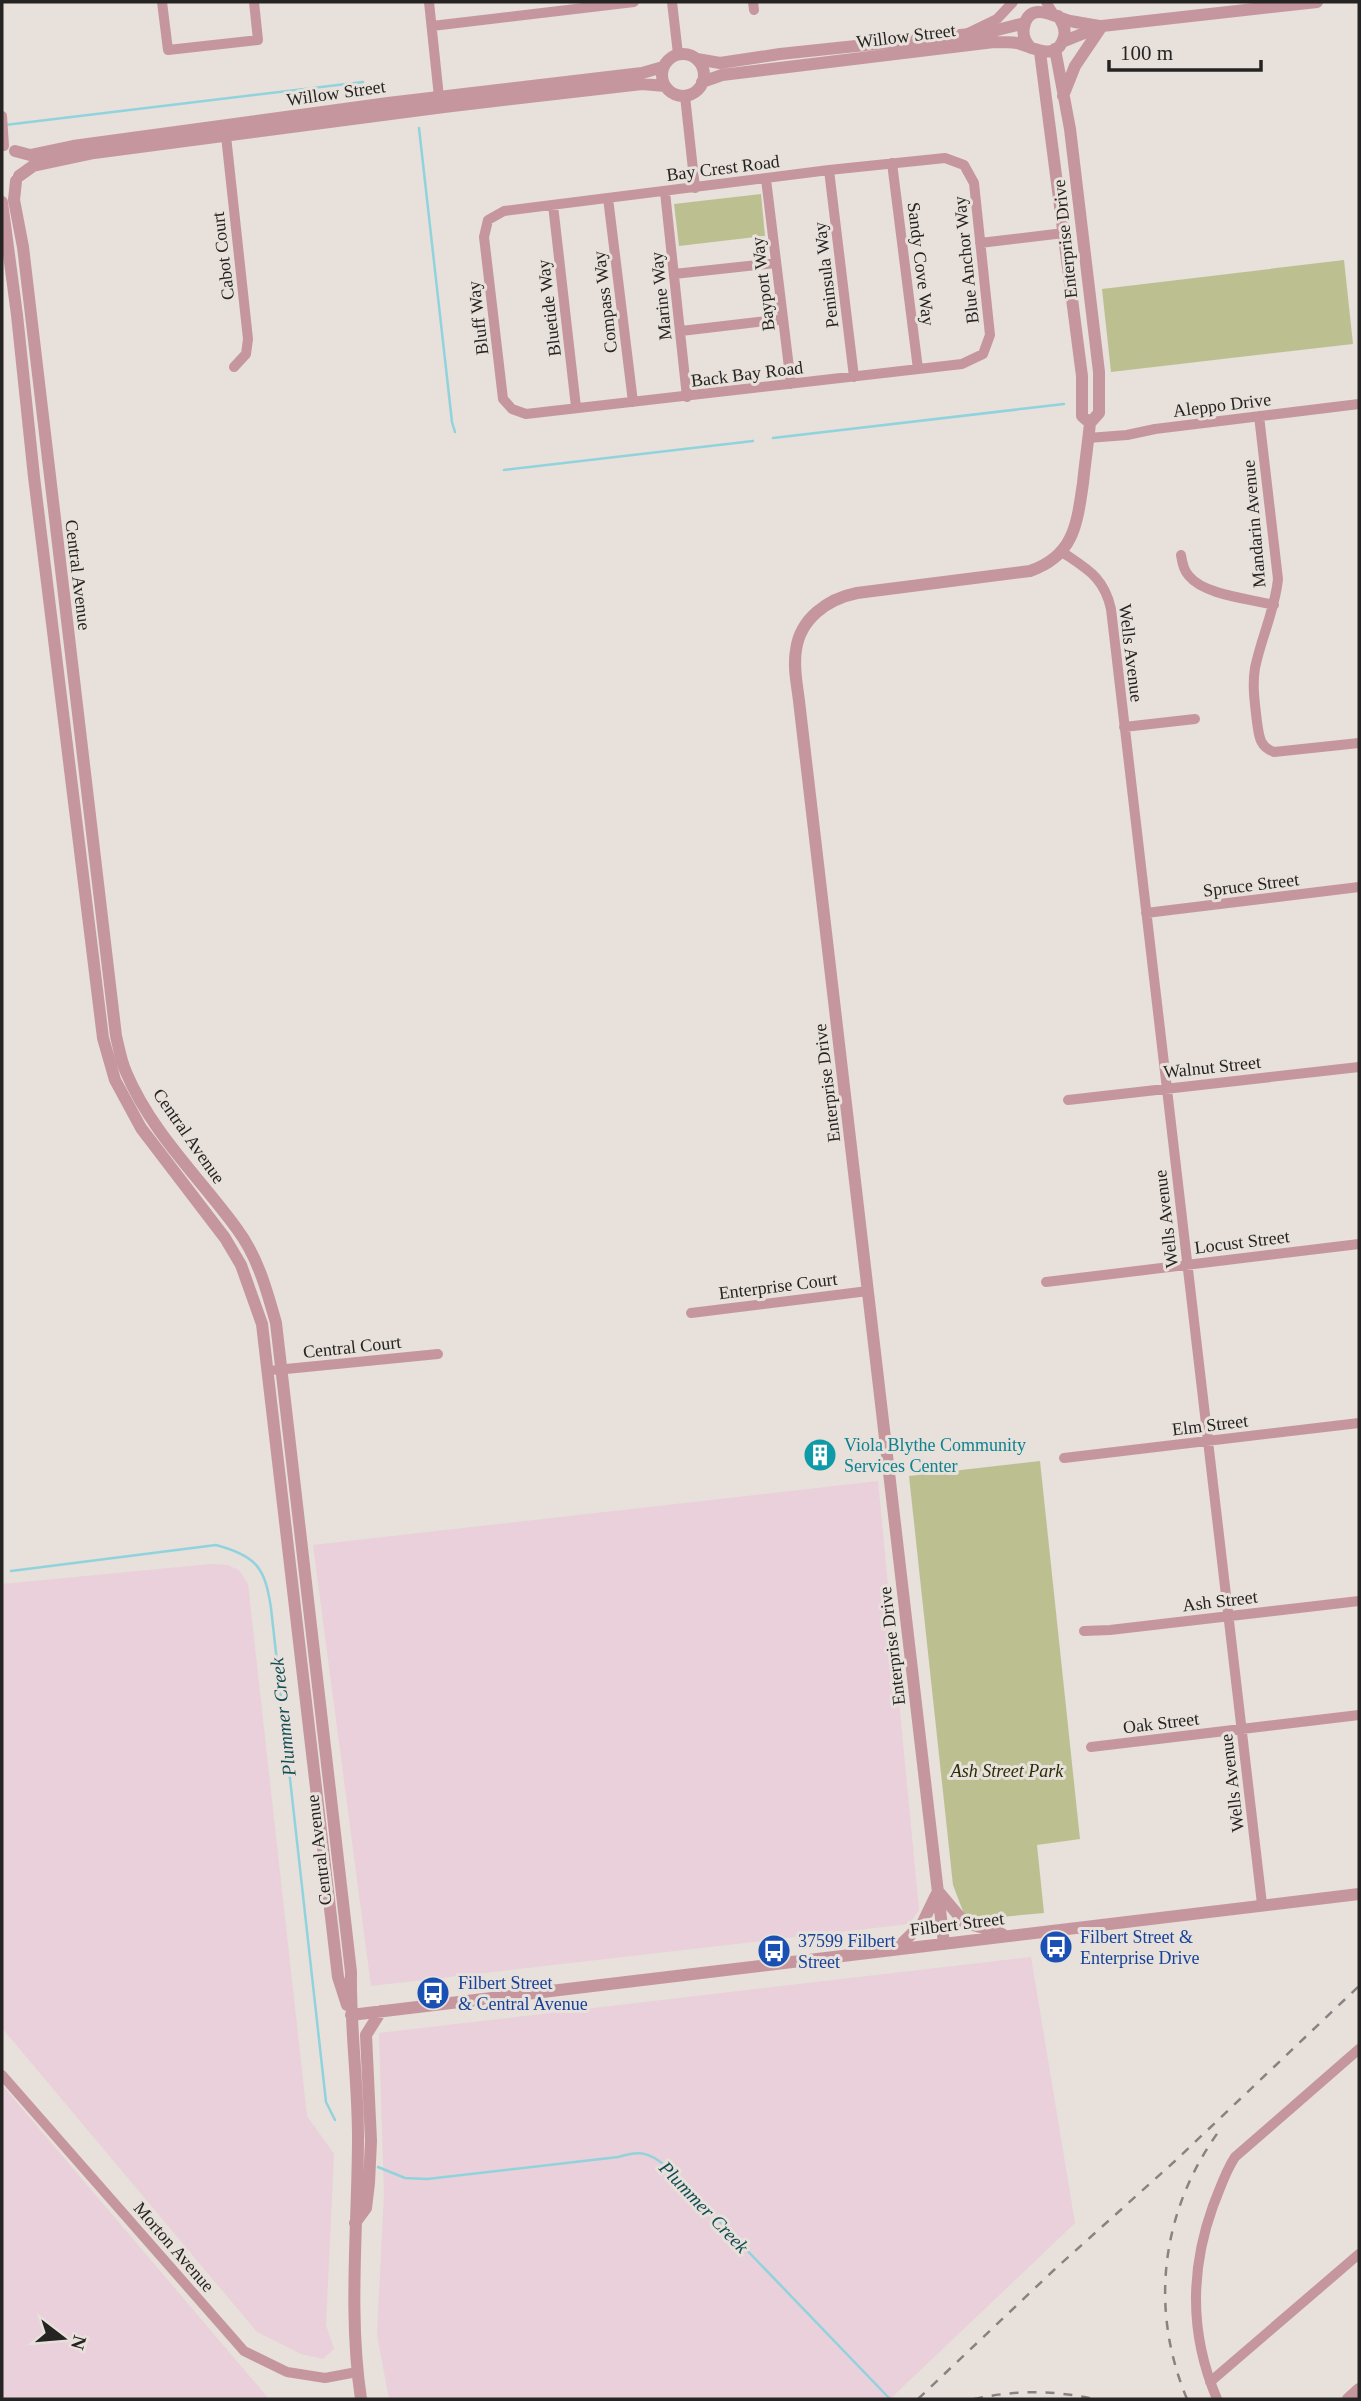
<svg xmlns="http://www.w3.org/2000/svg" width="1361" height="2401" font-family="Georgia,serif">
<rect width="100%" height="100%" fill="#e7e0db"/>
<path fill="#e9d0da" d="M878,1481L919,1910L909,1924L371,1986L313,1545Z
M211,1564L227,1565L239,1570L248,1584L307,2116L334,2154L326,2325L334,2349L323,2359L301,2354L257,2332L2,2028V1584Z
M1031,1957L1075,2223L890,2399H389L377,2335L384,2194L379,2033Z
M2,2085L269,2399H2Z"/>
<path fill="#bcc091" d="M761,194L765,236L679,246L674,204Z
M1344,260L1353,344L1111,372L1102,289Z
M1040,1461L1080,1839L1037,1845L1044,1913L979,1919L964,1914L953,1885L909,1476Z"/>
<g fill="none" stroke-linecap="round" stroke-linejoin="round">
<path stroke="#91d3dd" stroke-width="2.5" d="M5,125L363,82
M419,128L452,422L455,432
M773,438L1064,404
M504,470L753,441
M11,1571L216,1545C257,1556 265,1568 271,1608L326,2102L335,2120
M378,2167L405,2178L427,2179L618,2157C640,2150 648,2152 666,2166L890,2399"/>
<path stroke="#c6969f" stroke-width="10" d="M162,2L168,50L258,40L254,2
M429,2L439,97
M672,2L678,54
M753,2L754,10
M1046,2L1053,13
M432,26L634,2
M968,33L997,19L1013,2
M685,96L695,188
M2,116L4,146
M226,136L248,339L246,354L234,367
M945,158L964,165L974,183L990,335L983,354L962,364L526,414L512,409L503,399L484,237L488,220L504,211L829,170Z
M892,163L918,369
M829,170L854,377
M766,179L791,384
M665,192L687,397
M608,198L633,402
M553,205L576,407
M980,243L1064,233
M674,274L776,263
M681,331L783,319
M1259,416L1278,579C1275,610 1261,638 1255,668C1252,686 1255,704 1257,722C1259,735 1259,747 1274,752L1359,743
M1088,438L1127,435L1155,429L1359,404
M1062,552C1087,569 1104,577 1111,609L1262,1904
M1181,555C1182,562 1184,571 1189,576C1204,595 1251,599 1274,605
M1124,727L1195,719
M1146,913L1359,887
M1068,1100L1359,1067
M1046,1282L1359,1244
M691,1313L868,1291
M276,1370L438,1354
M1064,1458L1359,1423
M1084,1631L1110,1630L1359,1601
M1091,1747L1359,1715
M2,2075L244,2351L287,2372L325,2378L357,2372
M1210,2382L1359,2254
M1217,2399C1190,2336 1190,2270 1213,2206C1220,2189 1225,2172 1235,2157L1359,2049"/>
<path stroke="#c6969f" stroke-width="12" d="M1062,42L1102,26L1317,2
M1031,48C1025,42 1022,36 1024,27C1029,0 1055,17 1070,21C1080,23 1089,24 1099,26
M1040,52L1082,376V416L1090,423
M662 75a21 21 0 1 1 42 0a21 21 0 1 1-42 0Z
M697,59L720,63L780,54L989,32L1025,23
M702,82L722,75L994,42C1002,42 1010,42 1017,43C1032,47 1057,63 1064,37C1066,29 1063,23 1058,16
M1063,96L1075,66L1102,26
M15,151L30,155L73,146L388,103L642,73L663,67
M19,176L33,166L94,153L444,107L642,84L665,86
M16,181L14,200L23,247L116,1036C119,1048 121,1061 126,1072C151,1132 200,1178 237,1229C258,1257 267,1291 276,1323L351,1972C350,2027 358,2082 358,2137C358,2224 348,2313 361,2399
M2,202L17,315L34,477L103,1038L115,1080L141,1128L225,1238L241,1265L262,1324L338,1977L347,2005
M938,1891L964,1922L1002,1934
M944,1944L799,701C797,684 793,667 796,650C800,619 827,599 857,593L1030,571C1074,556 1077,524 1083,483C1085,463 1088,443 1090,423L1099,413V372L1070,129L1055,49
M896,1949L922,1924L936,1895
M351,2015L1359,1894
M355,2223L366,2208L369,2183L371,2141L366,2035L381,2011
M1348,2399L1359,2389"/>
<path stroke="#888380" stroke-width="2.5" stroke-dasharray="9 9" stroke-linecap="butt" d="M918,2399L1055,2269L1175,2161L1359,1986
M974,2399C1015,2390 1053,2390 1094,2399
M1187,2399C1148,2306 1162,2207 1222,2127"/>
</g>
<defs>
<symbol id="building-disc" viewBox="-11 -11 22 22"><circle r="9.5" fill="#0f9aa8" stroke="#e7e0db"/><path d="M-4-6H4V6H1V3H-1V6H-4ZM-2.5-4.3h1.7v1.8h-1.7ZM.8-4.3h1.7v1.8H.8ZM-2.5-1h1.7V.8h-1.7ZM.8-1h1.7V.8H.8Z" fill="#fff"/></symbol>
<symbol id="bus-disc" viewBox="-11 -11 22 22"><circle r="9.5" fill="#1a4fb4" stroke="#e7e0db"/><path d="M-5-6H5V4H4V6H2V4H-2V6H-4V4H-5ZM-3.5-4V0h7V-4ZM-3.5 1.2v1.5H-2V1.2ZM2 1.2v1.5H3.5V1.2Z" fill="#fff"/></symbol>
</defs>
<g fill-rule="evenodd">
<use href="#building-disc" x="801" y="1436" width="38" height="38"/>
<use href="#bus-disc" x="1037" y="1928" width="38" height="38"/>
<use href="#bus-disc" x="755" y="1932" width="38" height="38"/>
<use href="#bus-disc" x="414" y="1974" width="38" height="38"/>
</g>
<g text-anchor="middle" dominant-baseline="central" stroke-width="6" stroke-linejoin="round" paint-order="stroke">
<g font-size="18" fill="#262422" stroke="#e7e0db">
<text transform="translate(906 36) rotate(-7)">Willow Street</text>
<text transform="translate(336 93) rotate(-8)">Willow Street</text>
<text transform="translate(723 168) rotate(-7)">Bay Crest Road</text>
<text transform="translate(1065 239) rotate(-96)">Enterprise Drive</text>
<text transform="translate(223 256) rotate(-97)">Cabot Court</text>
<text transform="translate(966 260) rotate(-96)">Blue Anchor Way</text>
<text transform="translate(921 264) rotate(83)">Sandy Cove Way</text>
<text transform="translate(826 275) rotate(-97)">Peninsula Way</text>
<text transform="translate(763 284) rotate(-97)">Bayport Way</text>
<text transform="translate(661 296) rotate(-96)">Marine Way</text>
<text transform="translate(605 302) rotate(-97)">Compass Way</text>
<text transform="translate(549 308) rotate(-97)">Bluetide Way</text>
<text transform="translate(478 318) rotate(-97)">Bluff Way</text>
<text transform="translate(747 374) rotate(-7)">Back Bay Road</text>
<text transform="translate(1222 405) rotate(-7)">Aleppo Drive</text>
<text transform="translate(1254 524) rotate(-95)">Mandarin Avenue</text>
<text transform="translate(78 575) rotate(83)">Central Avenue</text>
<text transform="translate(1131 653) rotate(83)">Wells Avenue</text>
<text transform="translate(1251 885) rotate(-7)">Spruce Street</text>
<text transform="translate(1212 1067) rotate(-6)">Walnut Street</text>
<text transform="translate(827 1083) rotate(-97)">Enterprise Drive</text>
<text transform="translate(189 1136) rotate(55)">Central Avenue</text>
<text transform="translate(1166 1219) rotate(-97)">Wells Avenue</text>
<text transform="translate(1242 1242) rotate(-7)">Locust Street</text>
<text transform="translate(778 1286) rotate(-7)">Enterprise Court</text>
<text transform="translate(352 1347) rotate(-6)">Central Court</text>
<text transform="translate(1210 1425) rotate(-7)">Elm Street</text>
<text transform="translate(1220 1601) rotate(-7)">Ash Street</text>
<text transform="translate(892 1646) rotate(-97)">Enterprise Drive</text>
<text transform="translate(1161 1723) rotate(-7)">Oak Street</text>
<text transform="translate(1232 1783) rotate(-97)">Wells Avenue</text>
<text transform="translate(319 1850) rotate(-97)">Central Avenue</text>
<text transform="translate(957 1924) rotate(-7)">Filbert Street</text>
<text transform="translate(174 2247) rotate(49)">Morton Avenue</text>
</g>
<g font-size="18" fill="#0d838f" stroke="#e7e0db" text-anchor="start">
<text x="844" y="1445">Viola Blythe Community<tspan x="844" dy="21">Services Center</tspan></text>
</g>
<g font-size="18" font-style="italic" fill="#2a2c03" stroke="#e7e0db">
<text x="1007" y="1771">Ash Street Park</text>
</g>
<g font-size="18" fill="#164399" stroke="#e7e0db" text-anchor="start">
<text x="1080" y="1937">Filbert Street &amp;<tspan x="1080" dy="21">Enterprise Drive</tspan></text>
<text x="798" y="1941">37599 Filbert<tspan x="798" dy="21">Street</tspan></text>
<text x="458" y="1983">Filbert Street<tspan x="458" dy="21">&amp; Central Avenue</tspan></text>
</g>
<g font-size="19" font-style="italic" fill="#114c53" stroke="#e7e0db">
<text transform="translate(283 1717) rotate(-96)">Plummer Creek</text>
<text transform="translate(704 2207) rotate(46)">Plummer Creek</text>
</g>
</g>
<rect width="1361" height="2401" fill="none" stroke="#262422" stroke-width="7"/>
<g transform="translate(63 2338) rotate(106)" stroke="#e7e0db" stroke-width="5" paint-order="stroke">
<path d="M0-5L12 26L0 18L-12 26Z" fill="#262422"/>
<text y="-10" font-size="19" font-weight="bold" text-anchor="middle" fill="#262422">N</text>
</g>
<path d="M1109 60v10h152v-10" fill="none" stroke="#262422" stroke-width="3.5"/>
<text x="1120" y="60" font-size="21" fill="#262422" stroke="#e7e0db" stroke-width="5" paint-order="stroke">100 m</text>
</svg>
